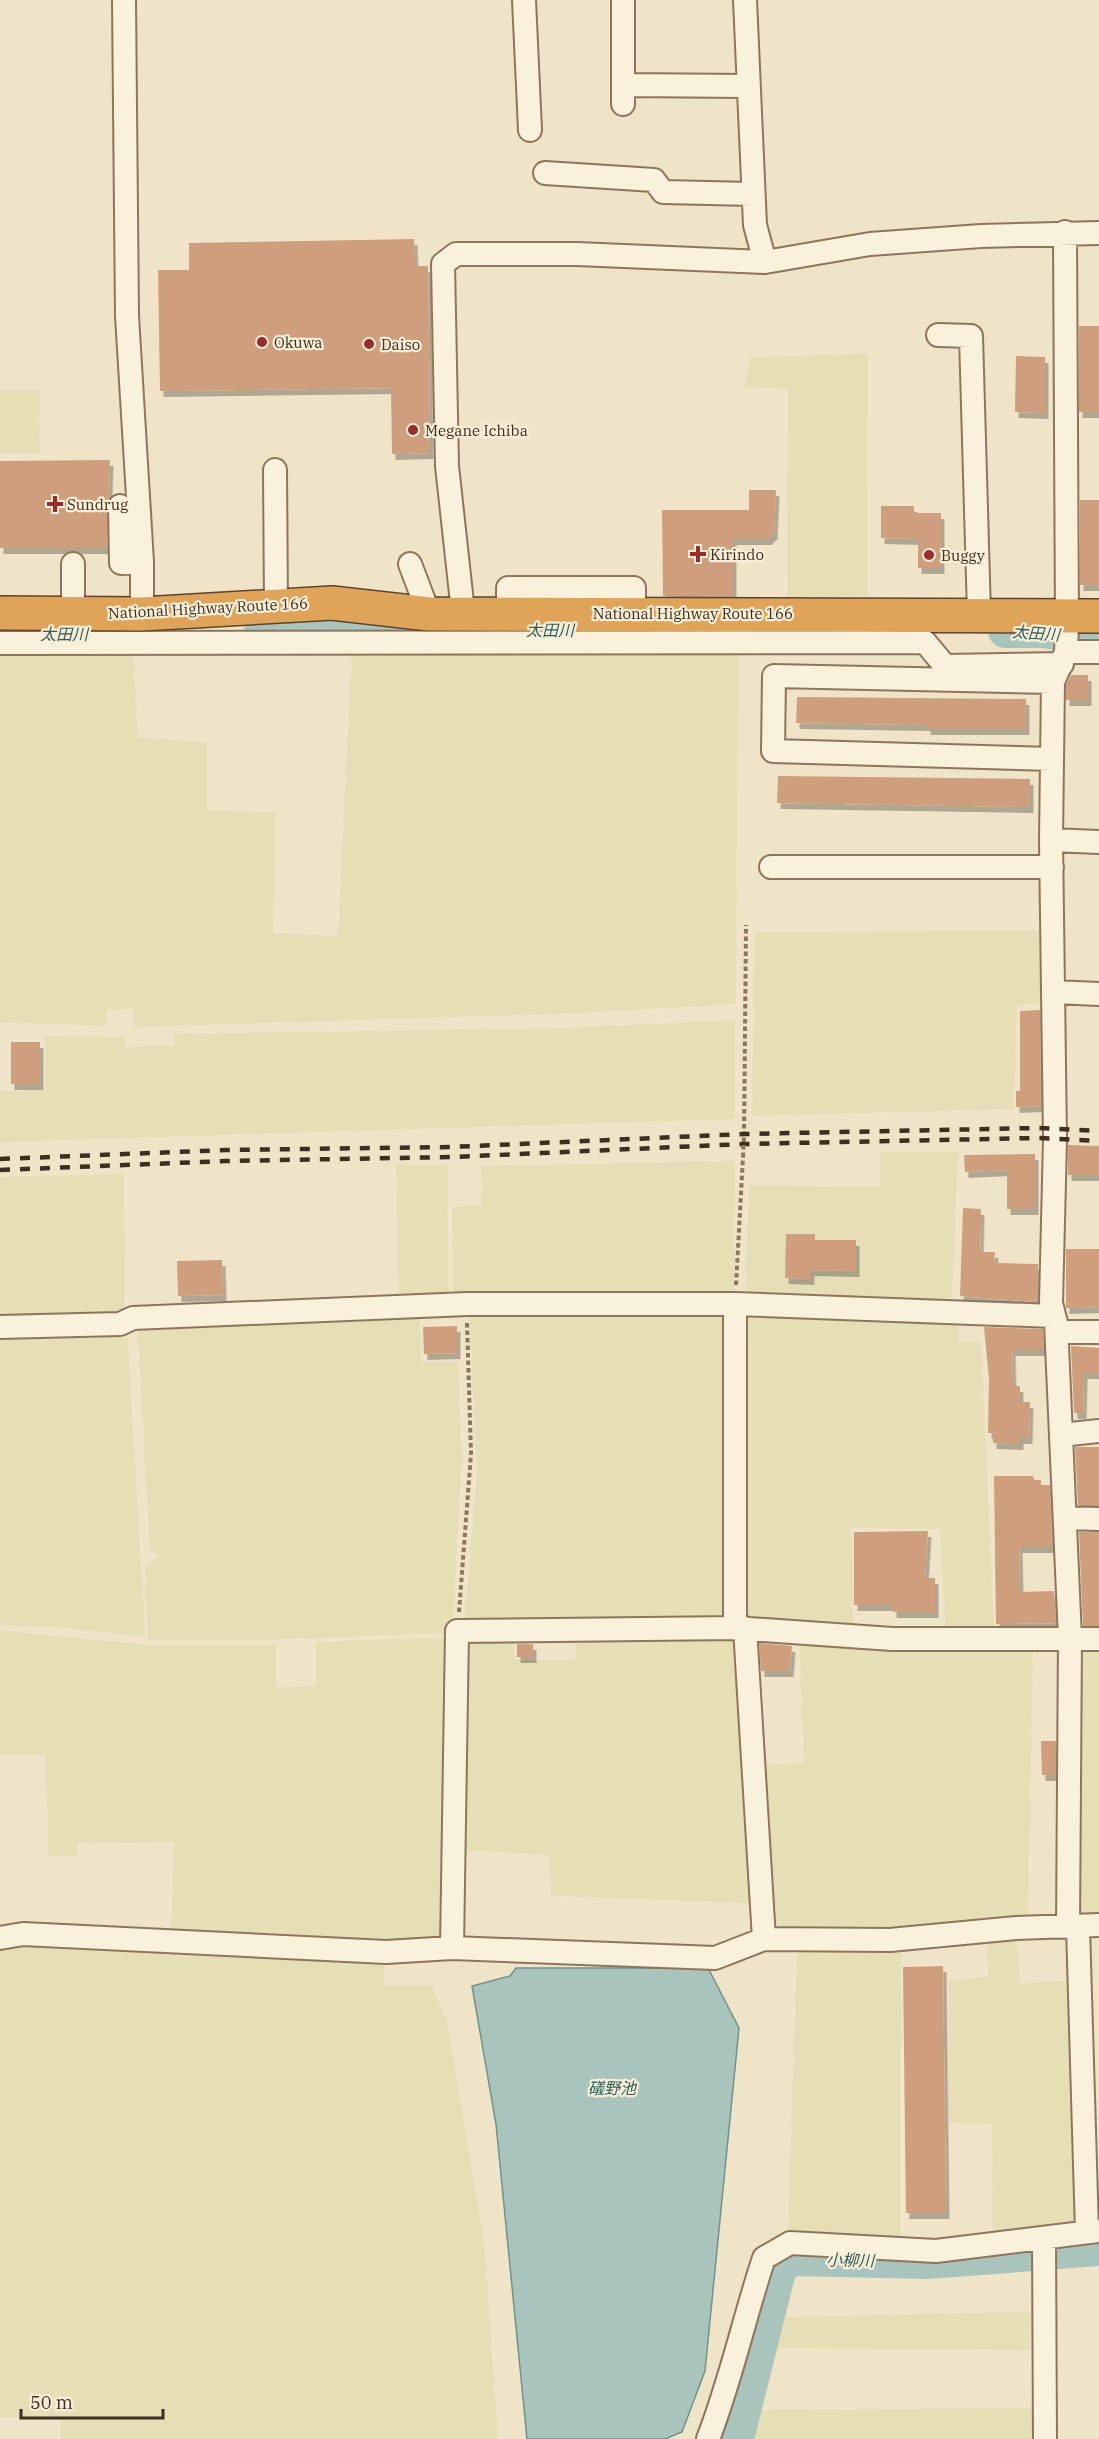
<svg xmlns="http://www.w3.org/2000/svg" width="1099" height="2439" font-family="'IBM Plex Serif','Noto Sans JP',serif">
<defs>
<filter id="shadow"><feDropShadow dx="3.5" dy="6" stdDeviation="0" flood-color="#0004"/></filter>
</defs>
<rect width="100%" height="100%" fill="#f0e4c8"/>
<path fill="#e6deb5" d="M868,354L867,596L787,597L788,389L745,387L750,357Z
M0,390H39L40,453H0Z
M352,649L738,652L736,1004L581,1013L134,1027L133,1009L106,1010L107,1026L0,1022V651L133,655L138,737L207,743V811L275,812L273,933L338,936Z
M1042,931L1043,1003L1017,1005L1014,1109L752,1116L755,932Z
M735,1020V1119L0,1142V1091L46,1090L45,1036L125,1037V1047L174,1045V1034L566,1028Z
M881,1152H958L952,1302L745,1296L749,1186L880,1187Z
M735,1161L734,1294L453,1299L452,1207L482,1205L481,1166Z
M396,1165H447L449,1299L399,1302Z
M124,1174L125,1312L0,1320V1177Z
M726,1307V1617L712,1622L473,1621L465,1617L477,1471L469,1311Z
M420,1311L421,1362H458L462,1459L452,1633L260,1640H148L145,1568L159,1556L150,1549L137,1321Z
M740,1311L958,1318V1342H981L994,1630L946,1633L940,1529L852,1528L853,1626L739,1616Z
M127,1329L145,1637L69,1628L0,1625V1331Z
M0,1631L151,1645H276V1687L316,1686V1642L445,1637L451,1646L448,1942L171,1938L174,1842L77,1843V1855L49,1856L45,1755H0Z
M465,1633H515V1660H575L576,1634H736L751,1903L551,1896L550,1855L465,1850Z
M799,1637L1033,1646L1028,1922L910,1931H771L758,1765L804,1763Z
M1099,1643V1916L1079,1917L1076,1650Z
M1016,1935L1020,1983L1074,1981L1081,2226L993,2238L992,2124L949,2123V1981L988,1977L987,1937Z
M23,1941L384,1957V1986H432L447,2021L484,2241L498,2439H61V2418L0,2417V1946Z
M797,1951L901,1952V2242L788,2233Z
M1035,2312L1036,2350L777,2348L786,2317Z
M1038,2408L1039,2439H751L756,2410Z"/>
<path fill="#a9c4bc" stroke="#6f938a" stroke-width="1.5" d="M516,1968H708L739,2028L705,2371L682,2432L665,2439H527L496,2124L472,1986L510,1976Z"/>
<g fill="none" stroke-linecap="round" stroke-linejoin="round">
<path stroke="#a9c4bc" stroke-width="34" d="M1005,631H1044L1099,640
M261,632L483,630
M737,2439L778,2275L782,2266L793,2259L928,2262L1099,2249"/>
</g>
<path fill="#cf9f7d" filter="url(#shadow)" d="M414,239L415,266H428L430,453L392,454L391,388L160,391L158,270H189V243Z
M1079,326H1099V412H1079Z
M1016,356L1045,357V413L1015,412Z
M110,460L107,548H0V461Z
M749,490H776L774,533L768,539H733V596H663L662,510H749Z
M1080,500H1099V585H1080Z
M881,506H914V513H941V568H918V539L881,538Z
M1071,675H1088V700H1066V685Z
M797,697L1026,699V729H927V725L796,723Z
M778,776L1030,779V807L777,803Z
M1040,1010L1041,1106L1016,1107V1091H1020V1011Z
M11,1042H40V1084H11Z
M1068,1145L1099,1146V1175H1068Z
M1035,1154V1209H1007V1170L965,1172L964,1155Z
M963,1208L981,1209L980,1252H995L994,1263L1038,1264V1302L960,1296Z
M786,1234H815V1240H856V1271L811,1270V1279L785,1278Z
M1066,1249H1099V1307L1066,1308Z
M222,1260L223,1295L178,1296L177,1261Z
M457,1326V1353L424,1354L423,1327Z
M984,1327L1043,1329L1044,1350H1012L1013,1386H1020V1402H1030L1029,1438H1020V1444L993,1443V1433H988L989,1379Z
M1071,1346L1099,1348V1373H1084L1083,1413H1074Z
M1075,1447H1099V1505H1078Z
M994,1476H1033L1034,1480H1041V1485H1050L1052,1547H1019L1020,1592L1054,1591L1056,1623L996,1624Z
M928,1531L925,1578H935V1612H893V1605H854V1532Z
M1079,1532H1099V1626H1083Z
M759,1643L792,1646L790,1671H761Z
M517,1644H533V1657H517Z
M1041,1741H1056V1775H1042Z
M943,1966L946,2213H906L903,1967Z"/>
<g fill="none" stroke-linecap="round" stroke-linejoin="round">
<defs>
<path id="minor" d="M124,0L127,316L142,562V614
M524,0L530,130
M745,0L755,225L765,262
M623,85L748,86
M623,104V0
M545,173L654,180L663,192L753,194
M1065,232L1067,624L1066,652L1053,682L1051,840L1055,1140L1051,1303L1056,1323L1070,1638L1068,1927
M938,335L971,336L979,614
M275,470L276,605
M120,506L121,563L142,562
M73,564V613
M410,564L429,614
M463,612L447,466L443,264L456,254H577L765,262L870,244L981,236L1099,233
M508,612V588H634V613
M0,643L925,642L945,666L1062,664
M1066,652H1099
M1052,759L773,751L774,676L1053,682
M1051,840L1099,842
M771,867H1052
M1054,992L1099,994
M735,1304V1628
M0,1327L120,1324L133,1318L467,1304H735L1053,1316
M1057,1332H1099
M1061,1435L1099,1431
M1065,1518L1099,1519
M745,1628L764,1939
M1078,1927L1087,2232
M0,1938L23,1934L386,1952L452,1948L715,1958L764,1939L890,1940L1016,1928L1099,1925
M452,1948L457,1631L735,1628L892,1639H1099
M1044,2239L1045,2439
M708,2439C731,2380 744,2318 764,2258L790,2243L936,2251L1099,2231"/>
<path id="highway" d="M0,613L142,614L332,603L429,614L1099,616"/>
</defs>
<use href="#minor" stroke="#8d765c" stroke-width="26"/>
<use href="#highway" stroke="#5b4430" stroke-width="36"/>
<path stroke="#8d765c" stroke-width="4" stroke-dasharray="4.5 3" stroke-linecap="butt" d="M744,1136L746,925
M736,1285L743,1157
M459,1612L471,1454L467,1323"/>
<use href="#minor" stroke="#faf1dc" stroke-width="22"/>
<use href="#highway" stroke="#e0a458" stroke-width="33"/>
<path stroke="#3d2e20" stroke-width="4.5" stroke-dasharray="10 10" stroke-linecap="butt" d="M0,1159L226,1150L451,1147L744,1134L1037,1128L1099,1131
M0,1170L226,1161L452,1157L744,1144L1037,1138L1099,1141"/>
<path stroke="#8d765c" stroke-width="4" stroke-dasharray="4.5 3" stroke-linecap="butt" d="M743,1157L744,1136"/>
</g>
<g fill="#9e2a2b" stroke="#f7eed8" stroke-width="2">
<circle cx="262" cy="342" r="6"/>
<circle cx="369" cy="344" r="6"/>
<circle cx="413" cy="430" r="6"/>
<path d="M52 495h6v6h6v6h-6v6h-6v-6h-6v-6h6z"/>
<path d="M695 545h6v6h6v6h-6v6h-6v-6h-6v-6h6z"/>
<circle cx="929" cy="555" r="6"/>
</g>
<g text-anchor="middle" dominant-baseline="central" stroke-width="4.5" stroke-linejoin="round" paint-order="stroke">
<g font-size="15" fill="#3d2e20" stroke="#f7eed8" text-anchor="start">
<text x="274" y="342">Okuwa</text>
<text x="381" y="344">Daiso</text>
<text x="425" y="430">Megane Ichiba</text>
<text x="67" y="504">Sundrug</text>
<text x="710" y="554">Kirindo</text>
<text x="941" y="555">Buggy</text>
</g>
<g font-size="15" fill="#3d2e20" stroke="#f7eed8">
<text transform="translate(208 608) rotate(-3)">National Highway Route 166</text>
<text x="693" y="613">National Highway Route 166</text>
</g>
<g font-size="16" font-style="italic" fill="#2f5d5a" stroke="#f7eed8">
<text x="550" y="630">太田川</text>
<text transform="translate(1036 633) rotate(4)">太田川</text>
<text x="64" y="634">太田川</text>
<text x="612" y="2088">礒野池</text>
<text transform="translate(850 2260) rotate(1)">小柳川</text>
</g>
</g>
<path d="M21 2409v9h142v-9" fill="none" stroke="#3d2e20" stroke-width="3"/>
<text x="30" y="2409" font-size="18" fill="#3d2e20" stroke="#f7eed8" stroke-width="4.5" paint-order="stroke">50 m</text>
</svg>
